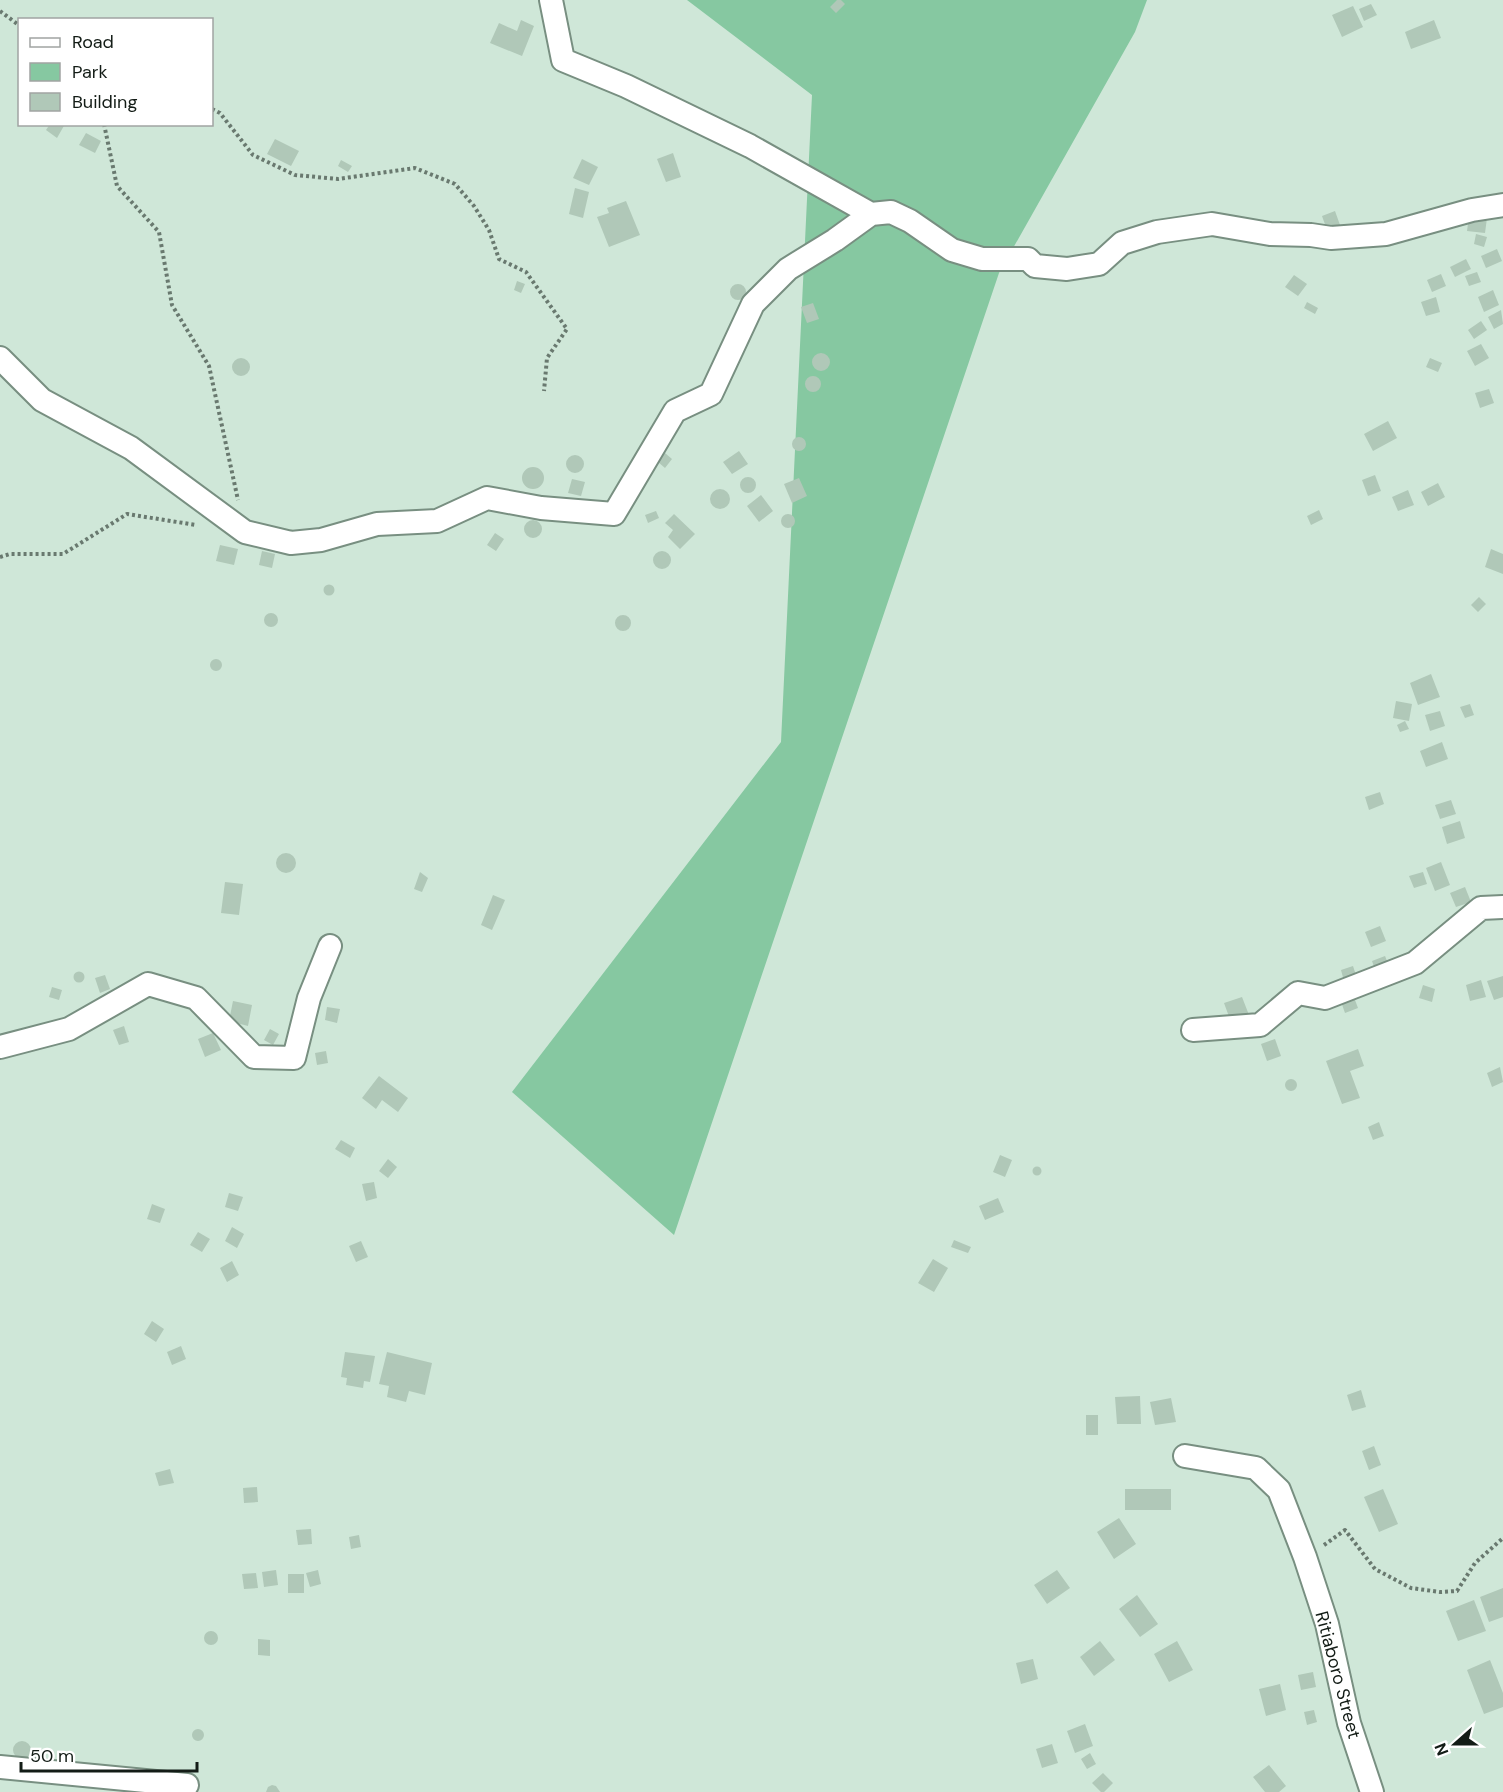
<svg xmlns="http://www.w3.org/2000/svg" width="1503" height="1792" font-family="'DM Sans',sans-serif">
<rect width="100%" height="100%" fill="#cfe7d8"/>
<path fill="#86c8a1" d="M687,0H1147L1135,32L999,273L674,1235L512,1092L781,742L812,95Z"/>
<path fill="#b0c8b8" d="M837,0H841L845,4L836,13L830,7Z
M1371,4L1377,15L1364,21L1359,9Z
M1353,6L1363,27L1342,37L1332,15Z
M521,20L534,26L522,56L490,43L499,23L517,31Z
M1434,20L1441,38L1411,49L1405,32Z
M50,124H65L57,138L46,130Z
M86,133L101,141L95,153L79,145Z
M275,139L299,151L291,166L267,154Z
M673,153L681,177L666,182L657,159Z
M582,159L598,167L589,185L573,178Z
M341,160L352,166L348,172L338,166Z
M575,188L589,192L583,218L569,214Z
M626,201L640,235L609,247L597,217L609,213L607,208Z
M1335,211L1340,225L1327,230L1322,216Z
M1469,216L1487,218L1485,233L1467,231Z
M1476,234L1487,237L1484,247L1474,244Z
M1497,249L1502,261L1486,268L1481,256Z
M1466,259L1471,269L1455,277L1450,267Z
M1477,272L1481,282L1469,286L1465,276Z
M1441,274L1446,286L1432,292L1427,280Z
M1294,275L1307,284L1298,296L1285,287Z
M517,281L525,284L521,293L514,290Z
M730 292a8 8 0 1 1 16 0a8 8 0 1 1-16 0Z
M1493,290L1499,305L1484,312L1478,297Z
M1436,297L1440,312L1426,316L1421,302Z
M1307,302L1318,308L1315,314L1304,308Z
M813,303L819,319L807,323L801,307Z
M1501,310L1503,324L1494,329L1488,317Z
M1481,321L1487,330L1474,339L1468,330Z
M1481,344L1489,358L1475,366L1467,351Z
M812 362a9 9 0 1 1 18 0a9 9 0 1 1-18 0Z
M1430,358L1442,363L1438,372L1426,367Z
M232 367a9 9 0 1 1 18 0a9 9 0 1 1-18 0Z
M805 384a8 8 0 1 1 16 0a8 8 0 1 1-16 0Z
M1489,389L1494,403L1480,408L1475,393Z
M1388,421L1397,438L1373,451L1364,434Z
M792 444a7 7 0 1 1 14 0a7 7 0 1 1-14 0Z
M739,451L748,464L732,474L723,462Z
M665,453L672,459L665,468L658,462Z
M566 464a9 9 0 1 1 18 0a9 9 0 1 1-18 0Z
M522 478a11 11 0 1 1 22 0a11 11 0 1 1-22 0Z
M1375,475L1381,491L1368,496L1362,480Z
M740 485a8 8 0 1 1 16 0a8 8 0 1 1-16 0Z
M799,478L807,496L792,503L784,484Z
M572,479L585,482L581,496L568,493Z
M1438,483L1445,497L1428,506L1421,492Z
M710 499a10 10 0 1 1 20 0a10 10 0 1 1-20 0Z
M1408,490L1414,505L1398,511L1392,497Z
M761,495L773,511L759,522L747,506Z
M1319,510L1323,519L1311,525L1307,516Z
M656,511L659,518L648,523L645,515Z
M674,514L695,534L680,549L668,537L673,530L665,523Z
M781 521a7 7 0 1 1 14 0a7 7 0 1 1-14 0Z
M524 529a9 9 0 1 1 18 0a9 9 0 1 1-18 0Z
M495,533L504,539L496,551L487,545Z
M220,545L238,549L234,565L216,561Z
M1491,549L1503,554V574L1485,567Z
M653 560a9 9 0 1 1 18 0a9 9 0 1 1-18 0Z
M262,551L275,554L272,568L259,565Z
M323.5 590a5.5 5.5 0 1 1 11 0a5.5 5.5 0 1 1-11 0Z
M1479,597L1486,604L1478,612L1471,605Z
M264 620a7 7 0 1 1 14 0a7 7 0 1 1-14 0Z
M615 623a8 8 0 1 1 16 0a8 8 0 1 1-16 0Z
M210 665a6 6 0 1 1 12 0a6 6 0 1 1-12 0Z
M1431,674L1440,697L1418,705L1410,683Z
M1396,701L1412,704L1409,721L1393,718Z
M1470,704L1474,715L1465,718L1460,707Z
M1440,711L1445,726L1430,731L1425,715Z
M1405,721L1409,729L1400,732L1397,725Z
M1442,742L1448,759L1426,767L1420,751Z
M1380,792L1384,804L1369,810L1365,797Z
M1451,800L1456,814L1440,819L1435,805Z
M1460,821L1465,838L1447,844L1442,827Z
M276 863a10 10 0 1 1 20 0a10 10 0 1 1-20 0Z
M1441,862L1450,885L1435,891L1426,868Z
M420,872L428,878L422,892L414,889Z
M1423,872L1427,884L1414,888L1409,876Z
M225,882L243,884L239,915L221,913Z
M1465,887L1471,902L1456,907L1450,893Z
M493,895L505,900L492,930L481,925Z
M1380,926L1386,941L1371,947L1365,932Z
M1385,956L1391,971L1377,975L1372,961Z
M1353,966L1358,981L1345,985L1341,970Z
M73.5 977a5.5 5.5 0 1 1 11 0a5.5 5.5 0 1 1-11 0Z
M105,975L110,989L100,993L95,978Z
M1503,976V997L1494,1000L1487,981Z
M1481,980L1486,997L1470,1001L1466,985Z
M1423,985L1435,989L1432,1002L1419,998Z
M52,987L62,990L59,1000L49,997Z
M1352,992L1358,1008L1345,1013L1339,996Z
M1242,997L1249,1015L1231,1022L1224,1003Z
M233,1001L252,1005L248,1026L229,1021Z
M327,1007L340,1009L337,1023L325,1020Z
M124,1026L129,1042L119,1045L113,1030Z
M270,1029L279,1034L273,1045L264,1040Z
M213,1033L221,1050L205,1057L198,1039Z
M1275,1039L1281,1056L1267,1061L1261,1044Z
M1358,1049L1364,1066L1350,1071L1360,1098L1342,1104L1326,1061Z
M326,1051L328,1063L317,1065L315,1053Z
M1500,1067L1503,1082L1492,1087L1487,1073Z
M379,1076L408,1098L398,1112L382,1100L376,1109L362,1098Z
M1285 1085a6 6 0 1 1 12 0a6 6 0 1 1-12 0Z
M1379,1122L1384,1136L1373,1140L1368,1127Z
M341,1140L355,1148L350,1158L335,1149Z
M1000,1155L1012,1160L1005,1177L993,1172Z
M388,1159L397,1167L388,1178L379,1171Z
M1032.5 1171a4.5 4.5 0 1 1 9 0a4.5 4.5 0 1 1-9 0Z
M374,1182L377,1198L366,1201L362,1184Z
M229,1193L243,1197L238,1211L225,1207Z
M998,1198L1004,1212L985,1220L979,1206Z
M152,1204L165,1209L160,1223L147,1219Z
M232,1227L244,1234L237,1248L225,1241Z
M198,1232L210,1239L202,1252L190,1245Z
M954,1240L971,1247L968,1253L951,1247Z
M361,1241L368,1257L356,1262L349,1246Z
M933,1259L948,1268L934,1292L918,1283Z
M232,1261L239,1275L227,1282L220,1268Z
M152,1321L164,1329L156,1342L144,1334Z
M181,1346L186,1359L172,1365L167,1352Z
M345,1352L375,1356L370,1382L364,1381L363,1388L346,1385L347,1378L341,1377Z
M387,1352L432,1363L425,1395L409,1391L406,1402L387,1397L389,1386L379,1384Z
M1361,1390L1366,1407L1352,1411L1347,1395Z
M1140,1396L1141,1424H1117L1115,1397Z
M1171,1398L1176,1422L1155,1425L1150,1402Z
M1086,1415H1098V1435H1086Z
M1374,1446L1381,1465L1369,1470L1362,1451Z
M170,1469L174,1483L159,1486L155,1473Z
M257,1487L258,1502L244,1503L243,1488Z
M1125,1489H1171V1510H1125Z
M1383,1489L1398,1524L1379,1532L1364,1497Z
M1119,1518L1136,1544L1114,1559L1097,1532Z
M311,1529L312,1544L298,1545L296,1530Z
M359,1535L361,1547L351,1549L349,1537Z
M276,1570L278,1585L264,1587L262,1572Z
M318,1570L321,1584L310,1587L306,1573Z
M1057,1570L1070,1588L1047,1604L1034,1585Z
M256,1573L258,1588L244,1589L242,1574Z
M288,1574H304V1593H288Z
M1503,1588V1617L1489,1622L1480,1597Z
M1137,1595L1158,1624L1140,1637L1119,1609Z
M1474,1600L1486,1631L1458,1641L1446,1611Z
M204 1638a7 7 0 1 1 14 0a7 7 0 1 1-14 0Z
M258,1639L270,1640V1656L258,1655Z
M1100,1641L1115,1660L1094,1676L1080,1657Z
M1177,1641L1193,1670L1169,1682L1154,1654Z
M1033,1659L1038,1679L1021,1684L1016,1663Z
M1490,1660L1503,1693V1707L1484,1714L1467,1670Z
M1313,1672L1316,1687L1301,1690L1298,1675Z
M1280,1684L1286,1710L1266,1716L1259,1689Z
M1314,1710L1317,1722L1307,1725L1304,1712Z
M1085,1724L1093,1746L1075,1753L1067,1731Z
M192 1735a6 6 0 1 1 12 0a6 6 0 1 1-12 0Z
M13 1750a9 9 0 1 1 18 0a9 9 0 1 1-18 0Z
M1052,1744L1058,1763L1042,1768L1036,1749Z
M1090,1753L1096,1764L1087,1769L1081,1759Z
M1269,1765L1286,1786L1279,1792H1265L1253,1777Z
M1103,1773L1113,1783L1104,1792H1101L1092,1783Z
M272,1785L276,1786L280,1792H266L268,1787Z"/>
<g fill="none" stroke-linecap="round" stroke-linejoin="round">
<defs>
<path id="street" d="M551,0L563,60L626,86L750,146L871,214
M0,358L42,400L131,448L245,532L291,543L321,540L377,524L437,521L487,498L541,508L614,514L675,411L711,394L753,304L788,269L835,240L871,214L891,212L910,221L952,250L982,259H1028L1035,266L1067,269L1099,264L1122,243L1157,232L1212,224L1270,234L1311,235L1331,238L1386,234L1472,210L1503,205
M1193,1030L1260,1025L1298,993L1325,998L1415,963L1481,908L1503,907
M0,1047L69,1029L148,984L196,998L254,1057L294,1058L309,998L330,946
M1185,1456L1256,1468L1279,1490L1305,1557L1327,1624L1349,1723L1372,1792
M0,1767L187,1785"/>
</defs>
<use href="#street" stroke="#788f81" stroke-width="26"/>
<path stroke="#69796f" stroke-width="4" stroke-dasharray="3 3" stroke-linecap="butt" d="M0,11L20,26
M212,109L220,113L253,155L295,175L338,179L415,168L455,184L474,206L489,230L499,259L526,272L567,329L547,358L544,391
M104,124L117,186L159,232L172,305L209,366L238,500
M0,557L10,554H63L127,514L196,525
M1324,1545L1345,1530L1375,1569L1411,1588L1440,1592L1457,1591L1475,1563L1503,1538"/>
<use href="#street" stroke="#fff" stroke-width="22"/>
</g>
<g text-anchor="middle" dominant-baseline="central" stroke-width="4.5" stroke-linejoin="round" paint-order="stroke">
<g font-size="18" fill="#131c16" stroke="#fff">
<text transform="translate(1338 1675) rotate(75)">Ritiaboro Street</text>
</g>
</g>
<rect x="18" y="18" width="195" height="108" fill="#ffffff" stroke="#a1a4a2" stroke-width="1.5"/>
<rect x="30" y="38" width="30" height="9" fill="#ffffff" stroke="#a1a4a2" stroke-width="1.5"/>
<text x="72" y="48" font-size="18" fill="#131c16">Road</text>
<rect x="30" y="63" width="30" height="18" fill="#86c8a1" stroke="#a1a4a2" stroke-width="1.5"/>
<text x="72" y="78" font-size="18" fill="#131c16">Park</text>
<rect x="30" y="93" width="30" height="18" fill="#b0c8b8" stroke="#a1a4a2" stroke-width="1.5"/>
<text x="72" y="108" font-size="18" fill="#131c16">Building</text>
<g transform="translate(1455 1744) rotate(249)" stroke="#ffffff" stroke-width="4.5" paint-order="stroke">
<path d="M0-4.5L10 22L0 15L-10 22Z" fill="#131c16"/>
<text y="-9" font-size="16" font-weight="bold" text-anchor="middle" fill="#131c16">N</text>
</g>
<path d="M21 1762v9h176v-9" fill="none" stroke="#131c16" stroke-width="3"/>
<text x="30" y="1762" font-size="18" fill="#131c16" stroke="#ffffff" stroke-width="4.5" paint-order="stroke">50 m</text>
</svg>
